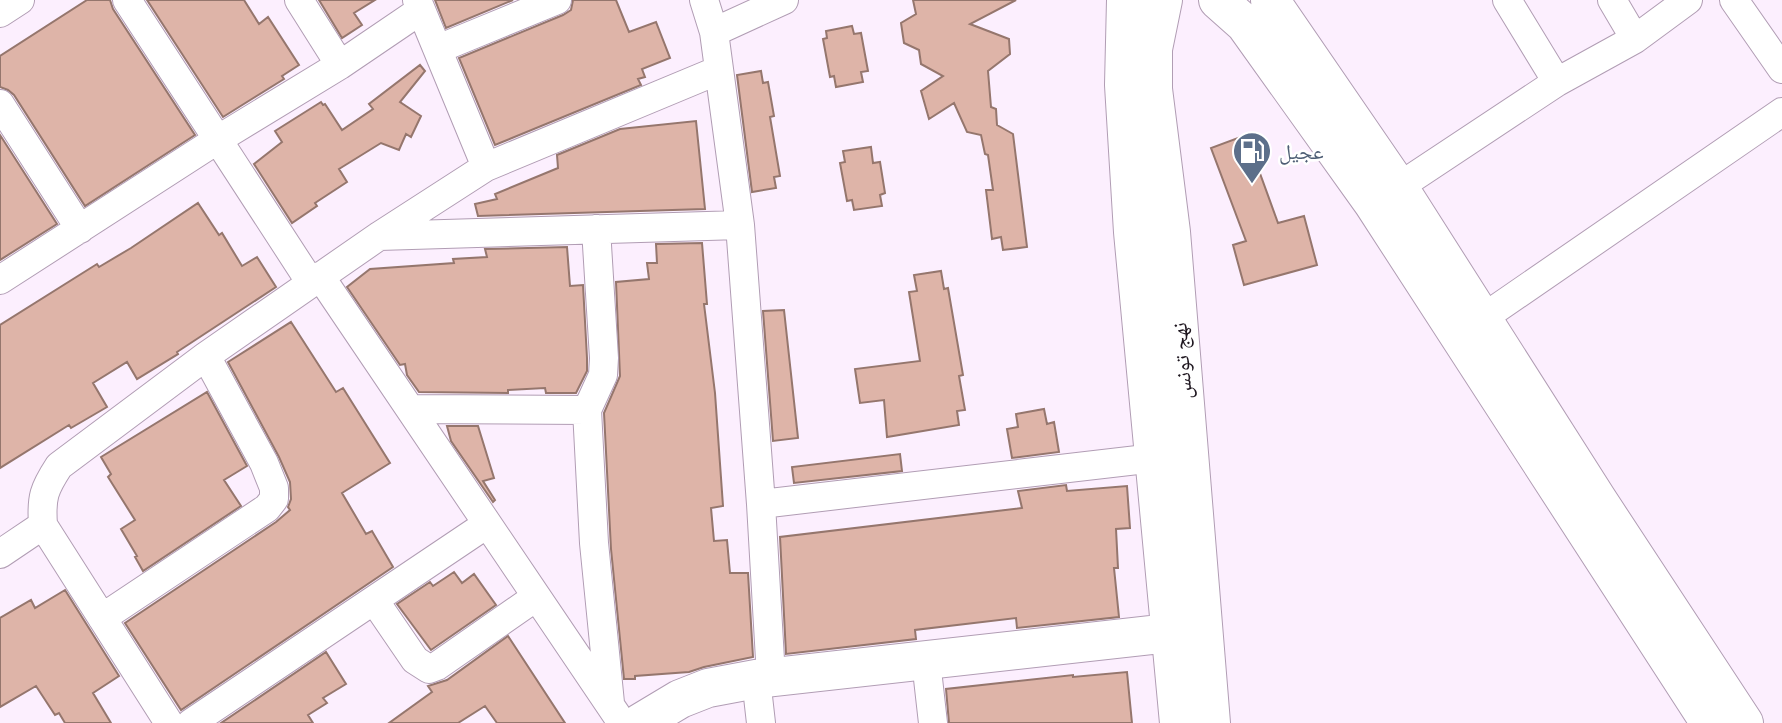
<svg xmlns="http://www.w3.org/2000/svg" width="1782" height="723" font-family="'IBM Plex Sans','Noto Naskh Arabic',sans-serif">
<rect width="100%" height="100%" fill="#fceffe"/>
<path fill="#deb4a8" stroke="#95766d" stroke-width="2" d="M87,0H110L113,9L195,135L85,206L14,95L8,90L0,87V56Z
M147,0H244L259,24L268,17L299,65L282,76L284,79L223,117Z
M319,0H375L354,13L362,25L342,38Z
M435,0H513L446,28Z
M573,0H616L629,32L656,22L670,58L642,69L645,77L638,79L641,85L495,145L459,58L563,15L571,10Z
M913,0H1016L970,24L1009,39L1010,54L988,71L991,107L996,109L997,125L1013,134L1027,247L1003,250L1001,237L992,239L986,190H993L988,155L985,154L981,135L967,132L954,103L929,119L921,91L943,76L921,64L919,50L904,43L901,23L916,14Z
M852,26L854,34L861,33L868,71L861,72L863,82L836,87L834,76L830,77L823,39L827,38L826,31Z
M420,65L425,71L400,102L421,116L411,137L406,134L399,150L381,143L339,169L347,182L315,203L317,206L292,223L254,164L282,142L275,131L321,102L323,105L325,104L342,130L373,109L369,104Z
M761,71L763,83L768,82L774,116L770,117L780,176L774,177L776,188L752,192L737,75Z
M696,121L705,209L478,216L475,204L497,199L495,194L558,168L557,155L620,129Z
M0,135L57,224L0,260Z
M1246,135L1278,223L1304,216L1317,265L1244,285L1233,245L1246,241L1211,148Z
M871,147L873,163L880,162L885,193L880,195L882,206L854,210L852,200L847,201L840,163L845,162L843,151Z
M198,203L219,235L222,233L242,266L257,257L276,287L177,352L178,354L137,379L127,362L93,383L107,407L71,428L69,425L0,468V325L97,264L99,267L131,248Z
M702,243L707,304H704L715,393L723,506L711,508L714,541L727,540L730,573H748L753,657L704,667L689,672L635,676V679H624L611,549L604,413L620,376L616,282L649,279L647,263H657L656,244Z
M567,247L570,286L583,285L587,358V371L576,393H546L545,388L508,390V393L419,392L407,375L405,364L400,365L347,287L370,269L454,263L453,259L487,257L485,249Z
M941,271L944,289L948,288L963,375L959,376L965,410L957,411L959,425L887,437L884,400L860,403L855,369L920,361L909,292L917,291L914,275Z
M784,310L798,438L773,441L763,311Z
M291,322L336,392L343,388L390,463L342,493L366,534L372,531L393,567L181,710L125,623L276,522L290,510L288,507L291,499L290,482L279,457L228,362Z
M207,392L247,466L224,480L241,506L143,571L135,557L137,556L121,529L135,520L108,477L111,474L101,457Z
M1044,409L1047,424L1054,422L1059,452L1012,458L1007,429L1018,427L1016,414Z
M447,426H478L494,478L483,481L495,500L493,502L451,441Z
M900,454L902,471L794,483L792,467Z
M1066,485L1067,491L1127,486L1130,528L1116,529L1118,568H1114L1119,617L1017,628L1016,618L915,630L916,639L786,654L780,537L1022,508L1018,491Z
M454,572L462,583L474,574L496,605L431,650L397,604L430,582L433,586Z
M65,590L119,676L93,693L111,723H65L59,713L55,715L36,686L0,707V618L31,600L35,608Z
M508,636L565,723H497L485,706L458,723H389L432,692L428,686L447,680Z
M326,652L346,684L323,698L327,703L308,715L313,723H221Z
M1127,672L1132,723H949L946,689L1073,675V677Z"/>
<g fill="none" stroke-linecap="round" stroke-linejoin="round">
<defs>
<path id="street" d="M127,0L311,283
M299,0L340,65
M417,0L486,167
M704,0L714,32L740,225L761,504L771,677
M1507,0L1557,82
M1612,0L1635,39
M1734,0L1782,69
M0,13L20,0
M714,32L784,0
M438,49L557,0
M0,104L80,229
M1382,198L1557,82L1635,39L1688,0
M379,236L740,225
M320,276L622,723
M0,280L217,140L340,65L421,10
M1467,329L1782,112
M411,409L587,410L594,543L610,703
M587,410L603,375L604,358L596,229
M761,504L1172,456
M0,554L43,525
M374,600L415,660L429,669L437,666L536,597
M102,618L267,508L274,499V488L264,463L206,356
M926,661L933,723
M756,679L761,723
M169,723L43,525C41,497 44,489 59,466L206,356L379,236L486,167L719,70
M191,723L487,524"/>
<path id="secondary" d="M1126,0L1124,85L1133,232L1179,723
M1163,0L1153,49V89L1171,232L1211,723
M1218,0L1245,24L1373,203L1710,723
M1270,0L1399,188L1597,499L1744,723
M640,723L680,699L708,688L756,679L1196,630"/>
</defs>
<use href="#street" stroke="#b19db4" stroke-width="30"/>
<use href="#secondary" stroke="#b19db4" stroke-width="40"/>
<use href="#street" stroke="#fff" stroke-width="28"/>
<use href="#secondary" stroke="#fff" stroke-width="38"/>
</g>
<defs>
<symbol id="fuel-pin" viewBox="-11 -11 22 30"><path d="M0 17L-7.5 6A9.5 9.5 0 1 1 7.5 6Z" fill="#5c6f8a" stroke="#fff"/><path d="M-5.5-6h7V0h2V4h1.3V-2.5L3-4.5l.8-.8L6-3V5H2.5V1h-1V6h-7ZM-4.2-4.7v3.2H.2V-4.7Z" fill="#fff"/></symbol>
</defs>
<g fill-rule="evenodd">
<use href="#fuel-pin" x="1230" y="129" width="44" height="60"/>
</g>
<g text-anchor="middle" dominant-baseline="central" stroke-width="5" stroke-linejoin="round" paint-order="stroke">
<g font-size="21" fill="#4e5e75" stroke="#fff" text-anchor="start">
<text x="1279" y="151">عجيل</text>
</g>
<g font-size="21" fill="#1e161f" stroke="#fff">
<text transform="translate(1181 361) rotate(-94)">نهج تونس</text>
</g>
</g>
</svg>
